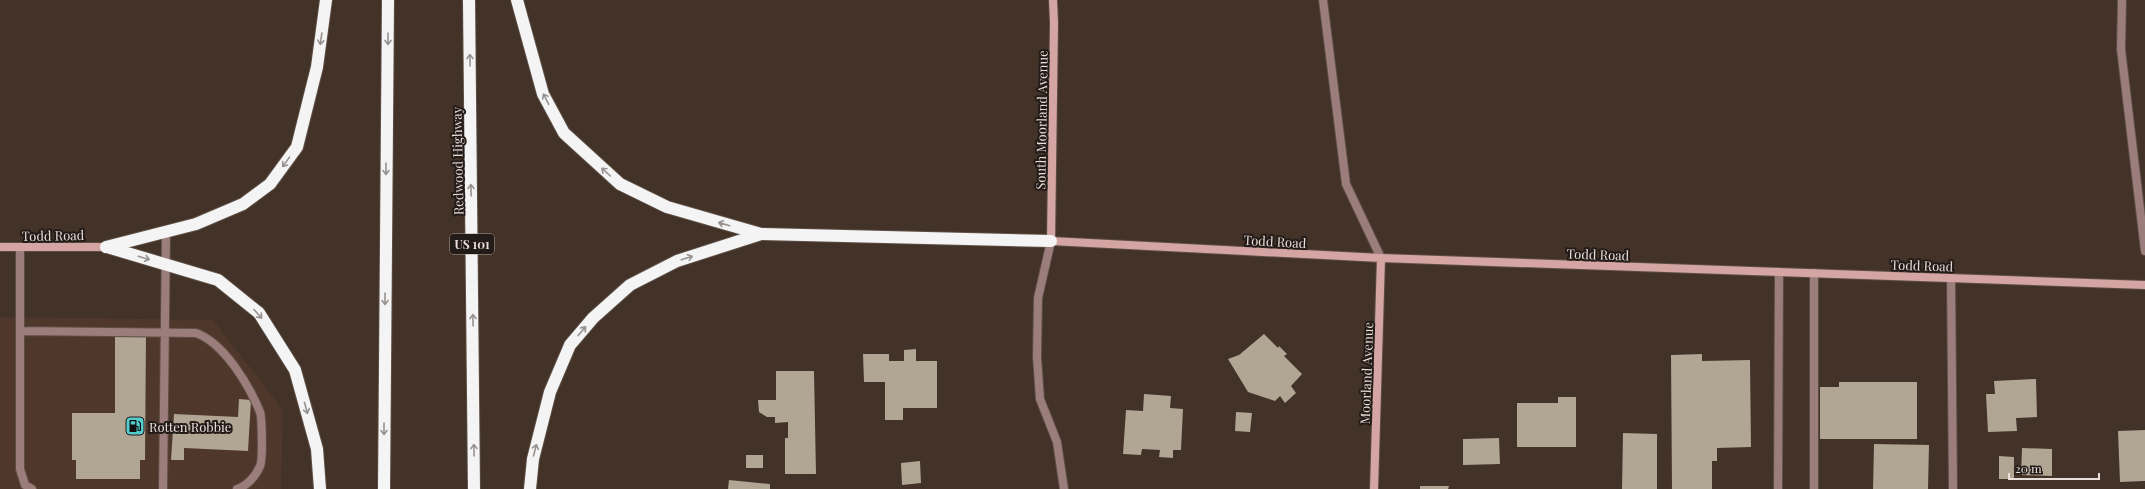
<svg xmlns="http://www.w3.org/2000/svg" width="2145" height="489" font-family="'Playfair Display',serif">
<rect width="100%" height="100%" fill="#423228"/>
<path fill="#4f382b" d="M0,317L213,320L283,410L281,489H0Z"/>
<path fill="#b1a593" d="M1264,334L1278,348L1279,346L1287,354L1284,356L1302,374L1291,386L1296,393L1285,403L1280,396L1275,401L1248,392L1228,359L1239,355Z
M115,335H146L145,460H140V479H76V460H72V413H115Z
M916,349V361H937V408H903V420H885V382H864L863,354H889V361H904V350Z
M1702,354V361L1750,360L1751,447L1717,448V461H1712V489H1672L1671,355Z
M776,371H814L816,474H785V438H788V422L775,423V417H767L759,412L758,400H776Z
M2036,379L2037,417L2016,418L2017,431L1988,432L1986,394H1995L1994,381Z
M1839,382H1917V439H1820V387H1839Z
M1144,394L1171,396L1170,408L1183,409L1181,450H1173V458L1159,457L1160,450L1142,449L1141,455L1123,454L1126,410L1143,411Z
M1558,397H1576V447H1517V403H1558Z
M239,399L251,400L248,451L184,448V460H171L174,414L238,417Z
M1236,412L1252,413L1250,432L1235,431Z
M2145,430V481L2120,482L2118,431Z
M1623,433L1657,434V489H1622Z
M1499,438L1500,464L1463,465V439Z
M1874,444L1929,445L1928,489H1873Z
M2022,448L2052,449V476L2021,475Z
M746,455H763V468H746Z
M1999,456L2014,457V479H1999Z
M920,461L921,483L902,485L901,463Z
M729,480L770,484V489H728Z
M1420,486H1449L1448,489H1420Z"/>
<g fill="none" stroke-linecap="round" stroke-linejoin="round">
<defs>
<path id="lane" d="M1323,0L1346,184L1381,258
M2122,0L2121,49L2145,251
M1051,241L1038,298L1037,357L1040,399L1057,442L1064,489
M20,248V469L25,485L32,489
M1814,273V489
M1951,278L1953,489
M21,331L196,333C224,343 249,385 260,412C262,418 263,461 260,466C256,476 247,486 237,489
M163,489L166,232
M1778,489L1779,272"/>
<path id="secondary" d="M1053,0L1054,23L1051,241L1381,258L2145,285
M0,247H106
M1374,489L1381,258"/>
<path id="highway" d="M469,0L474,489
M517,0L543,94L564,133L620,184L667,207L761,234L1051,241
M106,247L196,224L243,204L270,184L297,147L317,67L326,0
M107,247L218,280L259,313L295,370L317,449L320,489
M384,489L388,0
M530,489L533,459L550,392L570,345L593,318L630,285L677,261L761,234"/>
</defs>
<use href="#lane" stroke="#5d4e44" stroke-width="10"/>
<use href="#secondary" stroke="#5d4e44" stroke-width="10"/>
<use href="#highway" stroke="#5d4e44" stroke-width="14"/>
<use href="#lane" stroke="#9b7d7c" stroke-width="8"/>
<use href="#secondary" stroke="#d4a5a3" stroke-width="8"/>
<use href="#highway" stroke="#f4f4f4" stroke-width="12"/>
</g>
<defs><path id="oneway-shaft" d="M-6 0H5M1.5-3L5.5 0L1.5 3" fill="none" stroke-width="1.6" stroke-linecap="round" stroke-linejoin="round"/></defs>
<g stroke="#969291">
<use href="#oneway-shaft" transform="translate(321 39) rotate(98)"/>
<use href="#oneway-shaft" transform="translate(388 39) rotate(90)"/>
<use href="#oneway-shaft" transform="translate(470 60) rotate(-91)"/>
<use href="#oneway-shaft" transform="translate(546 99) rotate(-117)"/>
<use href="#oneway-shaft" transform="translate(286 162) rotate(126)"/>
<use href="#oneway-shaft" transform="translate(386 169) rotate(90)"/>
<use href="#oneway-shaft" transform="translate(606 172) rotate(-138)"/>
<use href="#oneway-shaft" transform="translate(471 190) rotate(-91)"/>
<use href="#oneway-shaft" transform="translate(724 224) rotate(-164)"/>
<use href="#oneway-shaft" transform="translate(144 258) rotate(17)"/>
<use href="#oneway-shaft" transform="translate(687 258) rotate(-18)"/>
<use href="#oneway-shaft" transform="translate(385 299) rotate(90)"/>
<use href="#oneway-shaft" transform="translate(258 314) rotate(48)"/>
<use href="#oneway-shaft" transform="translate(473 320) rotate(-91)"/>
<use href="#oneway-shaft" transform="translate(582 331) rotate(-49)"/>
<use href="#oneway-shaft" transform="translate(306 408) rotate(75)"/>
<use href="#oneway-shaft" transform="translate(384 429) rotate(90)"/>
<use href="#oneway-shaft" transform="translate(474 450) rotate(-91)"/>
<use href="#oneway-shaft" transform="translate(535 450) rotate(-76)"/>
</g>
<defs>
<symbol id="fuel-square" viewBox="-11 -11 22 22"><rect x="-9" y="-9" width="18" height="18" rx="4" fill="#52cdcc" stroke="#231b17"/><path d="M-5.5-6h7V0h2V4h1.3V-2.5L3-4.5l.8-.8L6-3V5H2.5V1h-1V6h-7ZM-4.2-4.7v3.2H.2V-4.7Z" fill="#111"/></symbol>
</defs>
<g fill-rule="evenodd">
<use href="#fuel-square" x="124" y="415" width="22" height="22"/>
</g>
<g text-anchor="middle" dominant-baseline="central" stroke-width="4" stroke-linejoin="round" paint-order="stroke">
<rect fill="#231b17" stroke="#aea49e" stroke-width="1" x="450" y="234" width="44" height="20" rx="3"/>
<g font-size="12" font-weight="bold" fill="#e9ded8">
<text x="472" y="244">US 101</text>
</g>
<g font-size="13" fill="#e9ded8" stroke="#231b17">
<text transform="translate(1041 120) rotate(-89)">South Moorland Avenue</text>
<text transform="translate(457 161) rotate(-91)">Redwood Highway</text>
<text transform="translate(53 235) rotate(-1)">Todd Road</text>
<text transform="translate(1275 241) rotate(3)">Todd Road</text>
<text transform="translate(1598 254) rotate(2)">Todd Road</text>
<text transform="translate(1922 265) rotate(2)">Todd Road</text>
<text transform="translate(1366 373) rotate(-88)">Moorland Avenue</text>
</g>
<g font-size="13" fill="#e9ded8" stroke="#231b17" text-anchor="start">
<text x="149" y="426">Rotten Robbie</text>
</g>
</g>
<path d="M2009 473v6h90v-6" fill="none" stroke="#e9ded8" stroke-width="2"/>
<text x="2015" y="473" font-size="12" fill="#e9ded8" stroke="#231b17" stroke-width="3" paint-order="stroke">20 m</text>
</svg>
